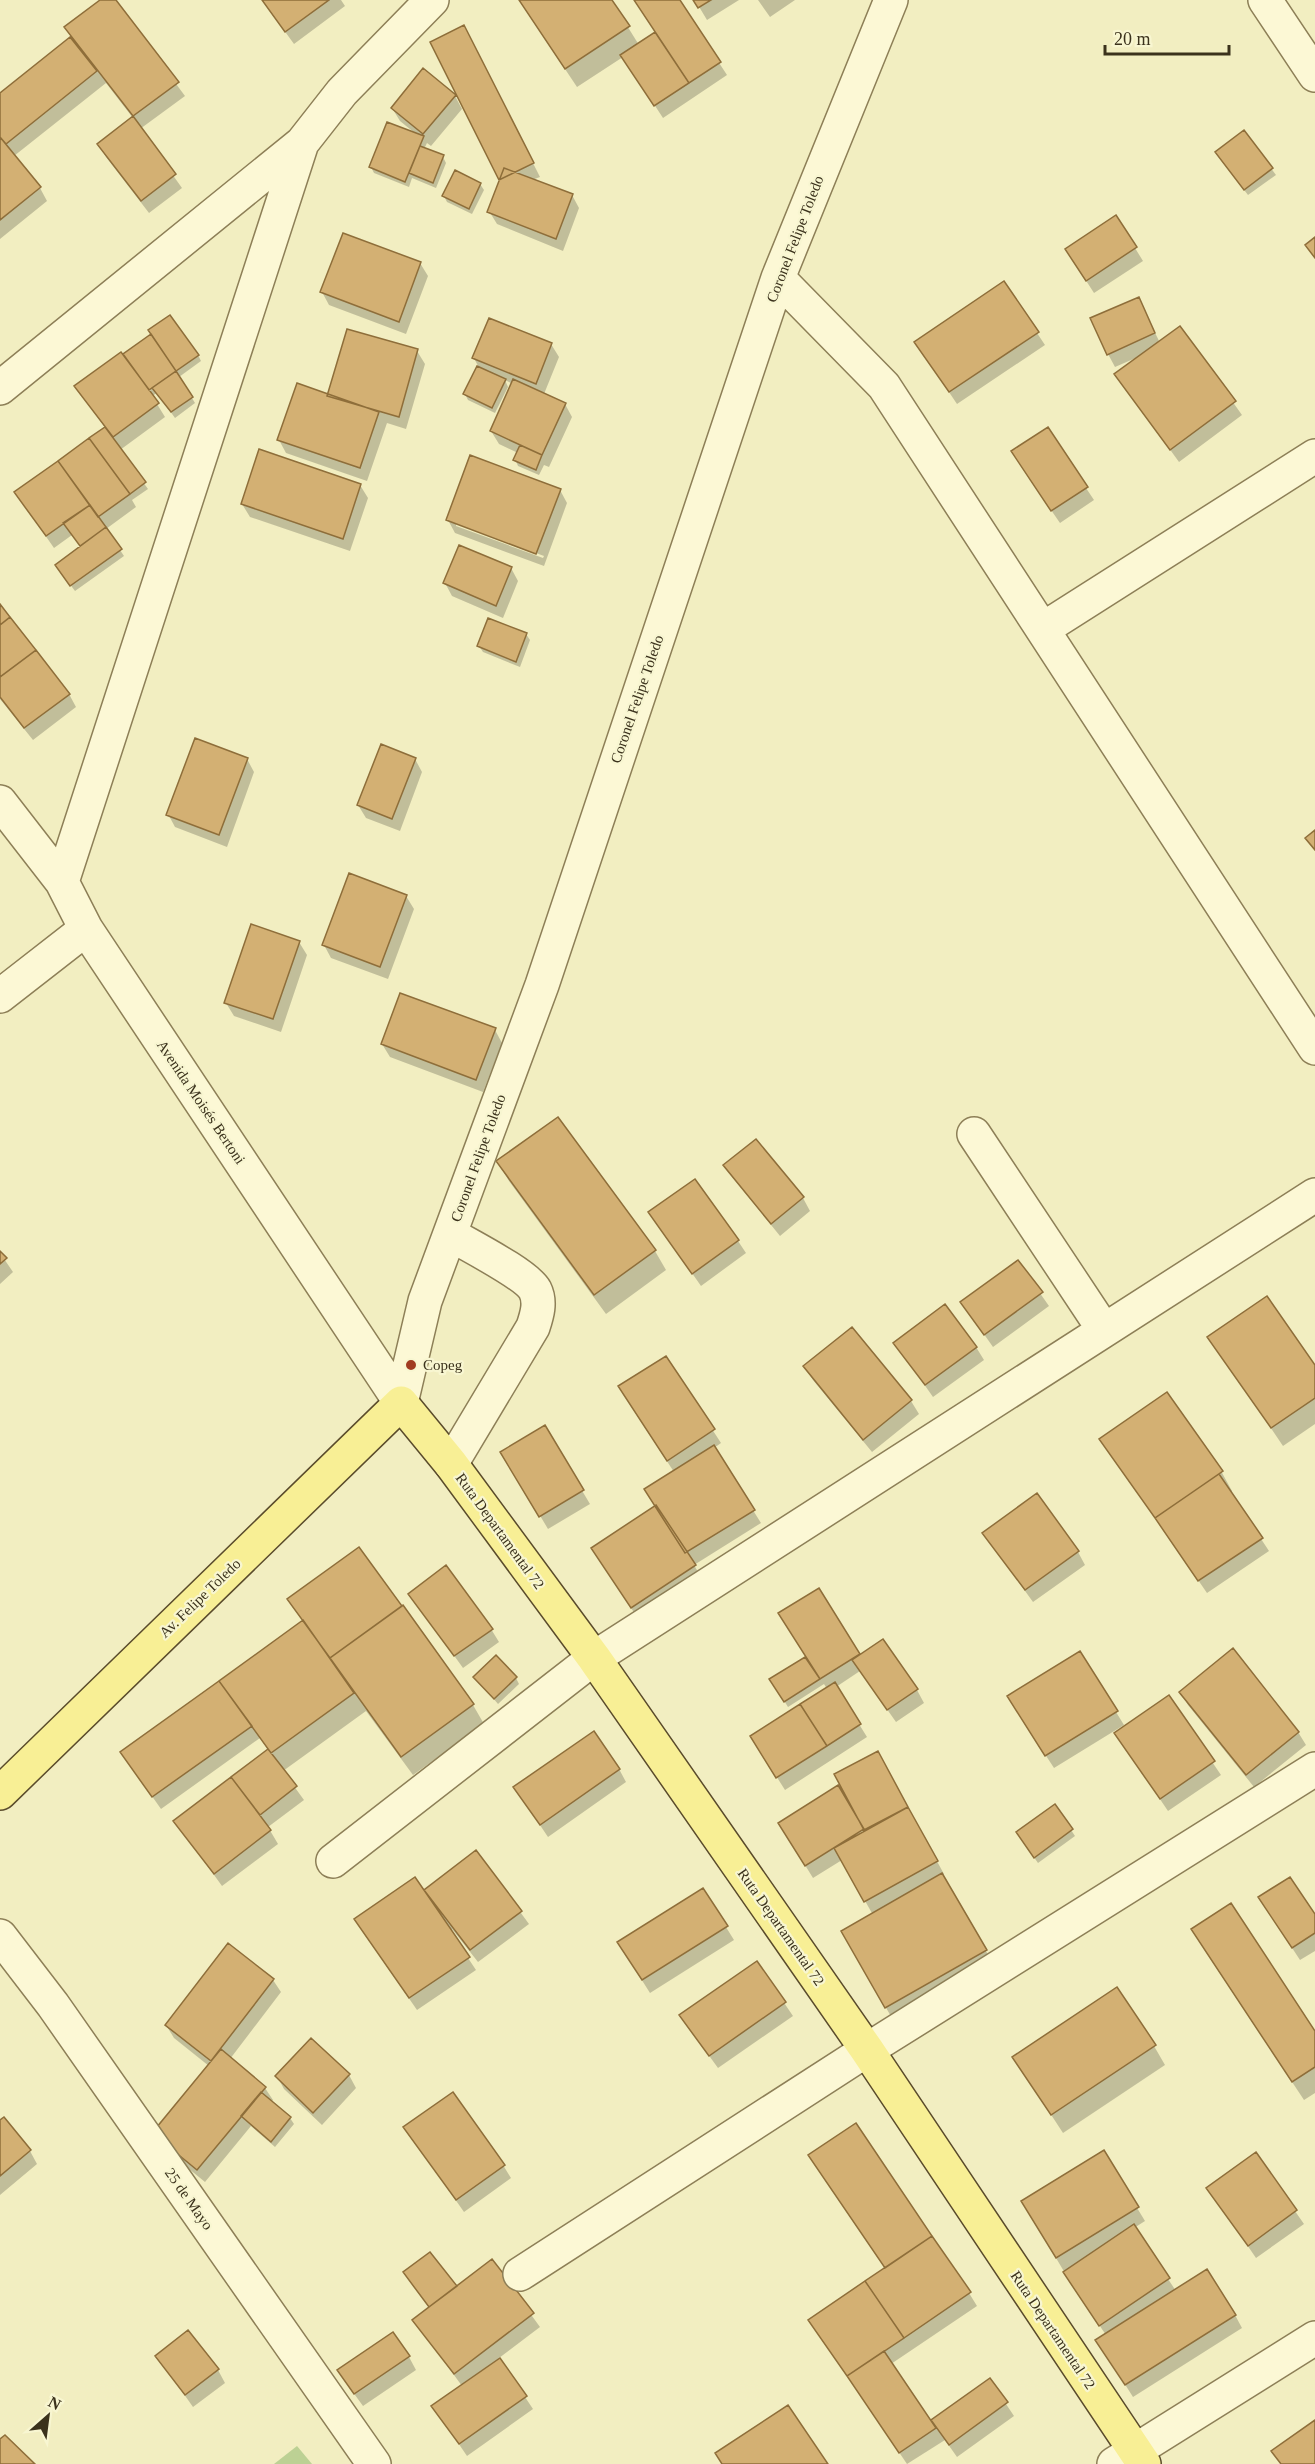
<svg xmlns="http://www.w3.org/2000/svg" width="1315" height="2464" font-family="Georgia,serif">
<rect width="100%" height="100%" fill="#f2eec1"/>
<path fill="#bcd194" d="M297,2446L312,2464H274Z"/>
<path fill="#0003" fill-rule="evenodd" d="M102,0H114L185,96L140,129L182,188L149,213L106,157L99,144L133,118L106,83L14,156L40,188L47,201L0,239V96L72,37L66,28Z
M262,0H341L345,6L294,44Z
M519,0H611L639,45L657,33L635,0H678L727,75L663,118L623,57L577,87Z
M695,0H739L707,20Z
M758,0H795L770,17Z
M471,40L540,177L532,180L572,195L579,208L563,251L497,224L489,211L501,180Z
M455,96L462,109L431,146L427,143L424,149L443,157L446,163L436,188L412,178L409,187L374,173L371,167L416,134L400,121L392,108Z
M1244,132L1276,175L1248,195L1220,159Z
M480,184L484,190L472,214L447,202L444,196Z
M1116,217L1143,261L1094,293L1074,262Z
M420,263L428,276L406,334L329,305L322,292Z
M1145,312L1160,343L1180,328L1242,415L1179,462L1116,375L1138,357L1115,367L1108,354Z
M1037,333L1045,345L957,404L924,355Z
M551,344L559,357L544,394L565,404L572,417L549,467L544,465L539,475L518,466L515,459L518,453L499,444L491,431L513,384L505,380L508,387L495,413L468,400L465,394L478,366L474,358Z
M417,351L425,364L406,429L387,423L367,481L286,453L279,440L329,396Z
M198,355L201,361L179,377L195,403L175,418L157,393L152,396L165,417L120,450L148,489L132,500L136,507L106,529L124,556L75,591L60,571L81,547L72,535L54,548L24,505L106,429L76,386L129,361Z
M1020,465L1086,488L1094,500L1060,523Z
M360,485L368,498L350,551L250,517L242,504Z
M560,490L567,503L544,566L455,533L448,520ZM456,523L544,556L543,558L456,526Z
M511,568L518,581L503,618L452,596L445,583Z
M0,606L69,694L76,707L33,740L0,699Z
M526,634L530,640L520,667L483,652L479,646Z
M247,759L254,772L227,847L175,827L168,814Z
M415,759L422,772L400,831L366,818L358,805Z
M406,896L414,909L388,979L331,958L324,945Z
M299,942L307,955L281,1032L234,1016L226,1003Z
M495,1030L502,1043L483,1092L390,1057L382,1044Z
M558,1119L655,1251L666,1270L606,1314L509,1181L498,1162Z
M756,1141L803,1198L810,1211L780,1236L733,1178L725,1166Z
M650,1213L738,1241L746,1253L701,1286Z
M0,1253L13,1272L0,1284Z
M1018,1262L1049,1306L993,1347L962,1303Z
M852,1329L911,1401L919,1414L872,1452L813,1380L805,1367Z
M1209,1337L1315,1368V1424L1283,1446Z
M895,1343L976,1347L984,1360L933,1397Z
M666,1358L721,1443L714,1448L761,1523L694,1565L702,1579L639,1620L600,1561L656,1507L674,1472L627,1400Z
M544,1427L590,1504L548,1529L502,1452Z
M1101,1439L1221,1471L1232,1491L1230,1492L1269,1551L1207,1593Z
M984,1534L1078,1552L1085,1565L1033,1602Z
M819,1590L860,1656L917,1690L924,1703L896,1722L860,1671L836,1687L867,1737L785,1790L759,1749L827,1689L824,1684L788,1707L771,1680L807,1657Z
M410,1594L491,1629L499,1642L463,1668Z
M403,1607L473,1705L484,1724L413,1775L366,1711L283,1771L304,1800L268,1827L278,1844L222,1886L175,1821L268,1750L260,1738L161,1809L130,1765L304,1622Z
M475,1677L516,1678L519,1684L498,1704Z
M1181,1692L1298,1732L1306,1745L1254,1787L1188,1705Z
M1168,1697L1221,1775L1168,1811L1116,1734Z
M1016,1710L1116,1712L1124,1725L1054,1768Z
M877,1753L944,1874L942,1876L997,1970L897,2027L843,1932L873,1915L842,1860L813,1878L787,1836L853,1807ZM864,1827L866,1831L847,1840L846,1838Z
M619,1769L626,1782L548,1837L515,1788Z
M1071,1830L1075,1836L1038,1863L1021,1839Z
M476,1852L529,1924L478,1962L452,1929L450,1931L476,1970L417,2010L363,1932L423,1892Z
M703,1890L734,1940L650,1993L626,1955Z
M1267,1910L1315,1917V1951L1300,1960Z
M1204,1949L1315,2033V2093L1304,2100Z
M757,1963L793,2016L718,2068L689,2028Z
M273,1980L281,1992L230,2059L265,2088L273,2100L271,2102L290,2118L294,2124L275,2147L251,2126L205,2182L161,2146L209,2066L174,2038L166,2025Z
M1154,2046L1165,2065L1063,2133L1014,2058Z
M349,2075L356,2088L322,2125L284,2089L277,2076Z
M4,2119L30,2151L37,2164L0,2195V2122Z
M405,2128L503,2165L511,2178L464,2212Z
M1103,2152L1145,2221L1134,2228L1176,2291L1235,2315L1242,2328L1133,2397L1105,2353L1106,2335L1072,2285L1030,2214Z
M1256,2155L1304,2224L1256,2258L1208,2188Z
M492,2261L540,2327L499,2358L533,2409L467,2456L433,2406L462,2386L414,2320L430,2308L408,2279L456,2288Z
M969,2293L977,2306L891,2364L931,2422L990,2380L1014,2416L957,2457L945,2440L907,2464L818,2333Z
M157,2356L218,2370L225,2383L193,2407Z
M409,2357L416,2370L363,2406L347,2384Z"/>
<path fill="#d3b073" stroke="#8e6e3a" stroke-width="1.5" d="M100,0H116L179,82L133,116L64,27Z
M262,0H329L285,32Z
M519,0H612L630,26L565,69Z
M634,0H680L721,62L689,83Z
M693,0H711L698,8Z
M464,25L534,163L499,180L430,42Z
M655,32L689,83L654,106L620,55Z
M70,37L97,71L6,144L0,137V93Z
M423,68L456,95L423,134L391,108Z
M133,116L176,174L141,201L97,144Z
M387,122L424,136L405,182L369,167Z
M1244,130L1273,168L1244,190L1215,152Z
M0,137L41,187L0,220Z
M420,146L444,155L433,183L409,173Z
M504,168L573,194L556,239L487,212Z
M455,170L481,183L469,209L442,196Z
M1116,215L1137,247L1086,281L1065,249Z
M343,233L421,262L399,322L320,292Z
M1315,237V258L1305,245Z
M1004,281L1039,332L949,392L914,342Z
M1139,297L1155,333L1107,355L1090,318Z
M170,315L199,355L176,371L148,330Z
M489,318L552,343L536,384L472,358Z
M1180,326L1236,401L1170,450L1114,374Z
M347,329L418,349L399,417L327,396Z
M151,334L176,371L149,390L123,354Z
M121,352L159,403L113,437L74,386Z
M477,366L506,379L492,408L463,394Z
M176,371L193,397L171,412L152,388Z
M513,379L566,403L542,455L490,431Z
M297,383L379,412L360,468L277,440Z
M105,427L146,482L130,494L89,438Z
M1048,427L1088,487L1051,511L1011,451Z
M89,438L130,494L98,517L58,461Z
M520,445L542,455L536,470L513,460Z
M259,449L361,484L343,539L241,504Z
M470,455L561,489L536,554L446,520Z
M58,461L90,505L46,536L14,492Z
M90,505L106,527L80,546L63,523Z
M106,527L122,549L70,586L55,565Z
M459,545L512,567L496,606L443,583Z
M0,604L10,617L0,625Z
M10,617L36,650L0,677V625Z
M488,618L527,633L516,662L477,646Z
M36,650L70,694L24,728L0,697V677Z
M195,738L248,758L219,835L166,815Z
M381,744L416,758L392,819L357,805Z
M1315,830V850L1305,838Z
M349,873L407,895L380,967L322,945Z
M251,924L300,941L273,1019L224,1003Z
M400,993L496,1028L476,1080L381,1044Z
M558,1117L656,1250L594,1295L496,1161Z
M756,1139L804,1197L771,1224L723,1165Z
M695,1179L739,1240L692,1274L648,1212Z
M0,1251L7,1258L0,1264Z
M1018,1260L1043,1292L984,1335L960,1302Z
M1267,1296L1315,1365V1398L1271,1428L1207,1337Z
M945,1304L977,1347L925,1385L893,1343Z
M852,1327L912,1400L863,1440L803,1366Z
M666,1356L715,1429L667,1461L618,1386Z
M1167,1392L1223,1471L1155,1518L1099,1439Z
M545,1425L584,1490L539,1517L500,1452Z
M714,1445L755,1510L685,1553L644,1489Z
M1219,1474L1263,1538L1198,1581L1155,1518Z
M1037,1493L1079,1551L1025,1590L982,1533Z
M656,1505L696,1565L631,1608L591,1548Z
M359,1547L402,1606L330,1658L287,1599Z
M446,1565L493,1629L454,1656L408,1594Z
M819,1588L860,1654L820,1679L778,1613Z
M403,1605L474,1704L401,1757L330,1658Z
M303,1620L354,1693L271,1753L219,1681Z
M883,1639L918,1689L887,1710L852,1660Z
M1233,1648L1299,1732L1246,1775L1179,1692Z
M1080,1651L1118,1711L1045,1756L1007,1696Z
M496,1655L517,1677L494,1699L473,1677Z
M805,1657L820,1679L784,1702L769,1679Z
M219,1681L252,1726L152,1797L120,1752Z
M835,1682L861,1724L827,1746L800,1704Z
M1169,1695L1215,1761L1160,1799L1114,1733Z
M800,1704L827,1746L776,1778L750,1736Z
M594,1731L620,1769L540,1825L513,1787Z
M268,1749L297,1786L260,1815L231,1777Z
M878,1751L908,1807L864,1830L834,1774Z
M231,1777L271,1830L214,1874L173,1821Z
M838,1785L864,1829L805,1866L778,1823Z
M1055,1804L1073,1829L1034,1858L1016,1832Z
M908,1807L938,1861L864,1902L834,1848Z
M476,1850L522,1911L470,1950L424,1890Z
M942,1873L987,1950L885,2008L841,1931Z
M415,1877L470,1957L409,1998L354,1919Z
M1290,1877L1315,1914V1933L1292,1948L1258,1897Z
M703,1888L728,1926L642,1980L617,1942Z
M1231,1903L1315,2031V2067L1292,2082L1191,1929Z
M228,1943L274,1979L211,2061L165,2025Z
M757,1961L786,2002L709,2056L679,2015Z
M1117,1987L1156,2045L1051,2115L1012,2057Z
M311,2038L350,2074L313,2113L275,2076Z
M221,2049L266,2087L197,2170L152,2133Z
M261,2092L291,2117L271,2142L241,2116Z
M453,2092L505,2165L456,2200L403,2127Z
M4,2117L31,2150L0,2176V2120Z
M856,2123L932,2236L885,2268L808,2155Z
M1104,2150L1139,2207L1056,2258L1021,2201Z
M1256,2152L1297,2210L1248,2246L1206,2188Z
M1134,2224L1170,2278L1099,2326L1063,2272Z
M932,2236L971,2292L904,2338L865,2281Z
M430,2252L457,2286L429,2307L403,2272Z
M492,2259L534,2313L454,2374L412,2320Z
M1207,2269L1236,2315L1125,2385L1095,2340Z
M865,2281L904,2338L847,2376L808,2320Z
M188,2330L219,2369L185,2395L155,2356Z
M393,2332L410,2356L354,2394L337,2370Z
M884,2351L936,2428L899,2453L847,2376Z
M500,2358L527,2396L459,2444L431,2406Z
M990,2378L1008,2402L949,2445L931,2420Z
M788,2405L828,2464H722L715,2453Z
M1315,2420V2464H1281L1271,2451Z
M5,2435L35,2464H0V2439Z"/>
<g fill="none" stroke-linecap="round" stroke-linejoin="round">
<defs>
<path id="minor" d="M1265,0L1315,75
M778,278L884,386L1315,1048
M0,388L302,143L342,92L432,0
M1043,629L1315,456
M0,802L62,882L86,929L401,1403
M62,882L302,143
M0,996L86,929
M974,1134L1104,1330
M450,1234C468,1245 526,1274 535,1290C541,1302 537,1315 533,1327L451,1464
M401,1403L425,1301L542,985L778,278L891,0
M333,1861L594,1658L1315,1195
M0,1936L53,2005L374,2464
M520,2274L867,2050L1315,1769
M1114,2464L1315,2338"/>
<path id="major" d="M0,1793L401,1403L451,1464L594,1658L867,2050L1144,2464"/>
</defs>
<use href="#minor" stroke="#8d7f57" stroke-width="36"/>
<use href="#major" stroke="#5a4b2b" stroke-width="36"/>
<use href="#minor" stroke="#fcf8d5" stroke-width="33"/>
<use href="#major" stroke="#f8ef95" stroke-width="33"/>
</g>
<circle fill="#a13c21" stroke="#f8f6d1" stroke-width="2" cx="411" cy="1365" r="6"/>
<g text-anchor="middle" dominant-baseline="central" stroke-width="4.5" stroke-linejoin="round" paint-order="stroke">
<g font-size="15" fill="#3b321c" stroke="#f8f6d1">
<text transform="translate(795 239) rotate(-69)">Coronel Felipe Toledo</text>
<text transform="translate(637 699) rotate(-71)">Coronel Felipe Toledo</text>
<text transform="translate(201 1102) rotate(56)">Avenida Moisés Bertoni</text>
<text transform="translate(478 1158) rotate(-70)">Coronel Felipe Toledo</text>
<text transform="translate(500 1531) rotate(54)">Ruta Departamental 72</text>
<text transform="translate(200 1598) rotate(-44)">Av. Felipe Toledo</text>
<text transform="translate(781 1927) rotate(55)">Ruta Departamental 72</text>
<text transform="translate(189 2199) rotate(55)">25 de Mayo</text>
<text transform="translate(1053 2330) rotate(56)">Ruta Departamental 72</text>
</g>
<g font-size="15" fill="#3b321c" stroke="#f8f6d1" text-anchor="start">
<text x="423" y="1365">Copeg</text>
</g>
</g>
<g transform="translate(48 2416) rotate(28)" stroke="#f8f6d1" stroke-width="4.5" paint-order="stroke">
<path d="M0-4.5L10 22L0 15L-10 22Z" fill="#3b321c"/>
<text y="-9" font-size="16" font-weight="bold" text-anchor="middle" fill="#3b321c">N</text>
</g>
<path d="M1105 45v9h124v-9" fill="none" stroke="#3b321c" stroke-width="3"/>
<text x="1114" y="45" font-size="18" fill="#3b321c" stroke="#f8f6d1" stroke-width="4.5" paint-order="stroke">20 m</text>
</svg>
